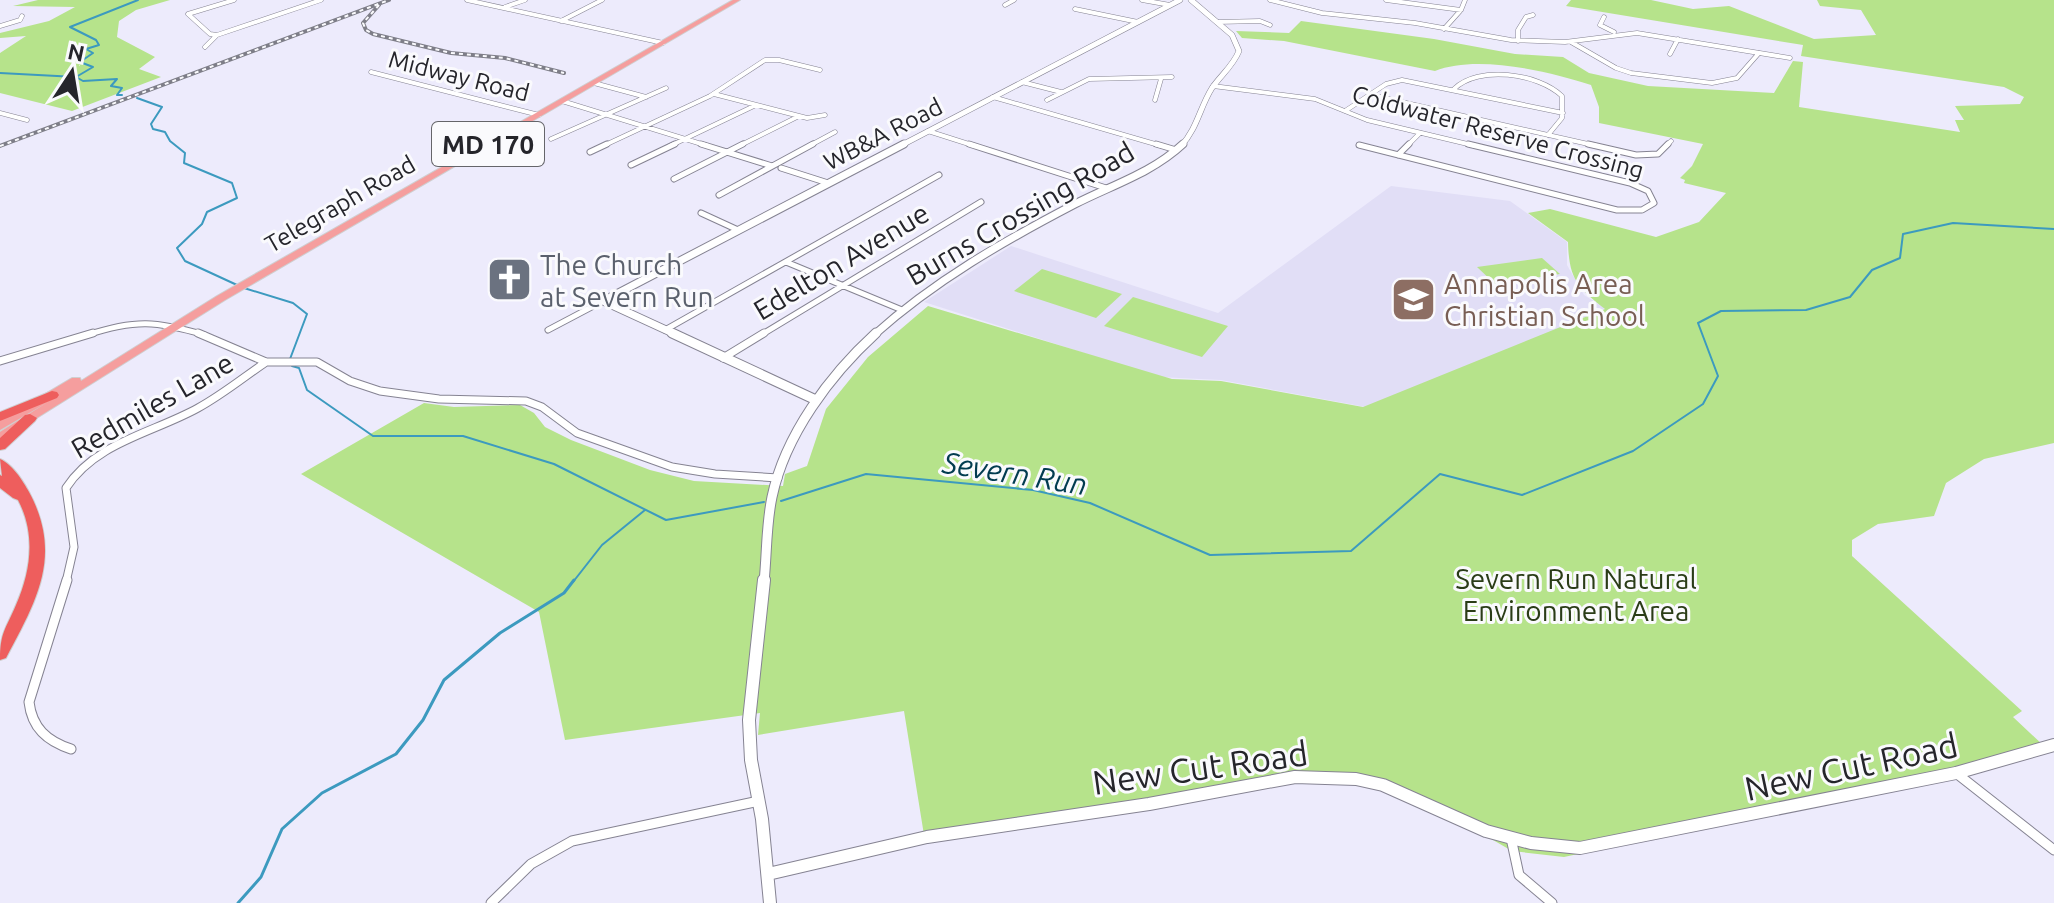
<svg xmlns="http://www.w3.org/2000/svg" width="2054" height="903" font-family="Ubuntu,sans-serif">
<rect width="100%" height="100%" fill="#edebfc"/>
<path fill="#e1def6" d="M1391,186L1510,201L1567,242V265L1584,295L1605,308L1382,410L1221,380L1159,377L924,302L1011,246L1218,313Z"/>
<path fill="#b6e38b" d="M38,0H170L136,10L119,21L117,37L155,57L139,69L161,77L72,111L0,93V53L26,36L0,38V33L49,21L75,7L13,6Z
M1571,0H1651L1693,9L1729,6L1814,39L1876,35L1861,10L1820,6L1817,0H2054V443L1984,459L1946,483L1934,516L1878,524L1852,540V556L2022,711L2013,717L2044,746L1956,773L1564,857L1512,851L1474,829L1371,785L1317,779L924,835L904,711L758,735L760,713L565,740L539,612L301,474L424,403L454,407L520,405L534,413L545,427L571,440L650,470L694,481L783,486L785,474L807,466L826,409L868,357L928,306L1172,379L1221,381L1363,407L1605,309C1577,287 1569,279 1568,242L1528,213L1550,209L1656,237L1699,222L1726,193L1684,183L1685,180L1680,178L1692,166L1703,144L1599,123V107L1591,85C1548,71 1476,54 1435,71L1284,41L1242,38L1236,31L1289,33L1301,21L1434,39L1515,54L1563,57L1589,73L1648,86L1774,93L1793,61L1803,62L1799,107L1960,132L1955,120H1964L1955,106L2020,104L2024,97L2004,87L1801,56L1803,45L1566,6Z
M1542,258L1560,274L1495,284L1477,267Z
M1042,269L1122,294L1096,318L1014,291Z
M1133,297L1228,326L1202,357L1104,326Z"/>
<g fill="none" stroke-linecap="round" stroke-linejoin="round">
<path stroke="#3c9abf" stroke-width="2" d="M0,73L76,77L83,81L117,79L111,86L122,88L117,95H122
M76,77L93,67L80,62L93,53L86,49L99,45L96,40L70,27L138,0
M137,98L162,107L151,124L153,129L165,132L170,141L185,153L184,163L232,183L237,198L207,212L202,224L177,248L185,261L237,285
M244,288L293,303L307,314L290,359
M292,366L299,368L307,390L373,436H463L554,464L666,520L764,502
M781,501L866,474L1033,490L1090,503L1210,555L1351,551L1440,474L1522,495L1633,451L1703,404L1718,376L1698,323L1721,311L1806,310L1850,297L1872,270L1900,258L1903,234L1953,223L2054,229
M573,582L602,545L645,510"/>
<path stroke="#3c9abf" stroke-width="3" d="M238,903L261,877L282,829L322,793L396,754L423,720L444,680L500,633L564,593L574,580"/>
<defs>
<path id="minor-far3" d="M467,0L663,43
M1142,0L1170,5
M1270,0L1322,13L1415,23L1511,40L1565,42L1637,33L1790,58
M1386,0L1461,10
M1005,5L1014,0
M505,7L525,0
M1075,9L1138,22
M1604,17L1600,25L1614,32
M561,21L602,0
M1217,22L1260,21L1270,25
M0,26L20,20L22,16
M1444,29L1461,10L1465,0
M217,35L210,34L188,14L234,0
M1518,41V30L1526,17L1533,15
M1571,42L1616,68L1631,73L1712,83L1737,78L1759,53
M205,47L217,35L321,0
M1670,54L1678,39
M371,72L539,115
M1022,82L1061,92
M594,83L646,97
M1213,86L1315,99L1367,120L1476,146
M1454,89C1478,65 1538,73 1562,96V118L1548,135
M714,94L807,118L825,115
M1371,95L1597,146
M993,97L1162,146
M1047,100L1089,79L1172,77
M1155,100L1161,79
M562,101L708,146
M1345,111L1386,84L1402,80L1563,113
M0,113L27,120
M928,131L975,146
M551,139L666,88
M1359,145L1363,146
M603,146L710,96L765,60H779L820,70
M670,146L756,105
M739,146L799,116
M809,146L835,132
M1407,146L1420,133
M1666,146L1671,141"/>
<path id="minor-far2" d="M701,144L772,166
M969,144L1106,188
M1156,144L1176,150
M1588,144L1636,155L1658,154L1668,144
M1359,145L1617,210H1642L1654,203L1648,191L1630,183L1468,144
M590,152L607,144
M1398,155L1409,144
M631,165L675,144
M781,168L828,183
M674,179L743,144
M719,195L813,144
M701,213L738,230
M786,262L902,310
M548,330L603,301
M665,330L939,175
M87,335C136,319 156,321 205,335
M761,335L981,202"/>
<path id="minor-far1" d="M198,333L266,362H317L350,381L380,391L439,399L526,401L542,407L577,433L672,467L715,474L778,478
M723,358L764,333
M0,361L93,333
M66,582L74,547L66,488C96,442 153,433 198,408C222,395 244,377 266,362"/>
<path id="minor" d="M67,580L29,702C32,728 47,741 71,749
M1956,773L2054,850
M1511,838L1519,875L1552,903
M491,903L531,864L572,841L759,801"/>
<path id="tertiary-far3" d="M900,146L1180,0
M1181,146C1197,129 1200,107 1212,88C1221,75 1233,66 1239,51L1232,35L1191,0"/>
<path id="tertiary-far2" d="M603,301L904,144
M603,301L677,335
M874,335C934,281 1004,241 1075,204C1112,185 1152,173 1183,144"/>
<path id="tertiary-far1" d="M672,333L816,400
M764,582C767,554 766,525 772,497C785,435 830,375 876,333"/>
<path id="tertiary" d="M764,580L749,720L751,760L762,819L770,903
M768,874L927,837L1149,804L1295,777L1356,779L1383,785L1486,831L1531,843L1580,848L1956,773L2054,745"/>
<path id="primary" d="M733,0H740L225,300L0,441V432L48,402L0,430V421L72,378H80L81,381L217,296Z"/>
<path id="motorway" d="M52,391L57,392L59,395L57,398L0,421V412Z
M30,414L37,418L35,421L5,449L0,450V438L25,415Z
M0,459C12,464 23,481 29,492C63,555 37,600 6,658L0,660C0,632 6,629 16,605C31,571 36,534 18,500L13,498L0,488V475L2,476Z"/>
</defs>
<use href="#minor-far3" stroke="#858392" stroke-width="5"/>
<use href="#minor-far2" stroke="#858392" stroke-width="7"/>
<use href="#minor-far1" stroke="#858392" stroke-width="9"/>
<use href="#minor" stroke="#858392" stroke-width="11"/>
<use href="#tertiary-far3" stroke="#858392" stroke-width="6"/>
<use href="#tertiary-far2" stroke="#858392" stroke-width="9"/>
<use href="#tertiary-far1" stroke="#858392" stroke-width="11"/>
<use href="#tertiary" stroke="#858392" stroke-width="14"/>
<use href="#primary" stroke="#cfcfd0" stroke-width="2"/>
<use href="#motorway" stroke="#cfcfd0" stroke-width="2"/>
<use href="#minor-far3" stroke="#fff" stroke-width="4"/>
<use href="#minor-far2" stroke="#fff" stroke-width="5"/>
<use href="#minor-far1" stroke="#fff" stroke-width="7"/>
<use href="#minor" stroke="#fff" stroke-width="9"/>
<use href="#tertiary-far3" stroke="#fff" stroke-width="5"/>
<use href="#tertiary-far2" stroke="#fff" stroke-width="7"/>
<use href="#tertiary-far1" stroke="#fff" stroke-width="9"/>
<use href="#tertiary" stroke="#fff" stroke-width="12"/>
<use href="#primary" fill="#f59e9e" fill-rule="evenodd"/>
<use href="#motorway" fill="#ee5e5d" fill-rule="evenodd"/>
<defs>
<path id="rail" d="M379,5L363,23L366,30L373,34L451,53L505,58L564,73
M0,146L389,0"/>
</defs>
<use href="#rail" stroke="#7e7e88" stroke-width="4"/>
<use href="#rail" stroke="#fafafd" stroke-width="2" stroke-dasharray="4" stroke-linecap="butt"/>
</g>
<defs>
<symbol id="church-square" viewBox="-11 -11 22 22"><rect x="-9" y="-9" width="18" height="18" rx="4" fill="#6b7280" stroke="#fafafd"/><path d="M-1.2-6h2.4v3.5h3.3v2.4h-3.3V6h-2.4V-.1h-3.3v-2.4h3.3Z" fill="#fff"/></symbol>
<symbol id="school-square" viewBox="-11 -11 22 22"><rect x="-9" y="-9" width="18" height="18" rx="4" fill="#8d6e63" stroke="#fafafd"/><path d="M0-5L7-2L0 1L-7-2ZM-4 1L0 2.5L4 1V4Q0 6-4 4Z" fill="#fff"/></symbol>
</defs>
<g fill-rule="evenodd">
<use href="#church-square" x="484" y="254" width="51" height="51"/>
<use href="#school-square" x="1388" y="274" width="51" height="51"/>
</g>
<g text-anchor="middle" dominant-baseline="central" stroke-width="6" stroke-linejoin="round" paint-order="stroke">
<g font-size="24" fill="#25252b" stroke="#fafafd">
<text transform="translate(459 76) rotate(14)">Midway Road</text>
<text transform="translate(1498 132) rotate(15)">Coldwater Reserve Crossing</text>
<text transform="translate(883 134) rotate(-27)">WB&amp;A Road</text>
<text transform="translate(340 204) rotate(-30)">Telegraph Road</text>
</g>
<rect fill="#fafafd" stroke="#65656a" stroke-width="2" x="432" y="122" width="112" height="44" rx="6"/>
<g font-size="26" font-weight="bold" fill="#25252b">
<text x="488" y="144">MD 170</text>
</g>
<g font-size="28" fill="#25252b" stroke="#fafafd">
<text transform="translate(1020 213) rotate(-30)">Burns Crossing Road</text>
<text transform="translate(841 261) rotate(-31)">Edelton Avenue</text>
<text transform="translate(152 405) rotate(-30)">Redmiles Lane</text>
</g>
<g font-size="28" fill="#5b616d" stroke="#fafafd" text-anchor="start">
<text x="540" y="264">The Church<tspan x="540" dy="32">at Severn Run</tspan></text>
</g>
<g font-size="28" fill="#785e54" stroke="#fafafd" text-anchor="start">
<text x="1444" y="283">Annapolis Area<tspan x="1444" dy="32">Christian School</tspan></text>
</g>
<g font-size="28" fill="#2a3c17" stroke="#fafafd">
<text x="1576" y="578">Severn Run Natural<tspan x="1576" dy="32">Environment Area</tspan></text>
</g>
<g font-size="30" font-style="italic" fill="#023c50" stroke="#fafafd">
<text transform="translate(1015 473) rotate(9)">Severn Run</text>
</g>
<g font-size="34" fill="#25252b" stroke="#fafafd">
<text transform="translate(1851 766) rotate(-12)">New Cut Road</text>
<text transform="translate(1200 767) rotate(-8)">New Cut Road</text>
</g>
</g>
<g transform="translate(72 72) rotate(12)" stroke="#fafafd" stroke-width="6" paint-order="stroke">
<path d="M0-6L14 30L0 20L-14 30Z" fill="#25252b"/>
<text y="-12" font-size="22" font-weight="bold" text-anchor="middle" fill="#25252b">N</text>
</g>
</svg>
